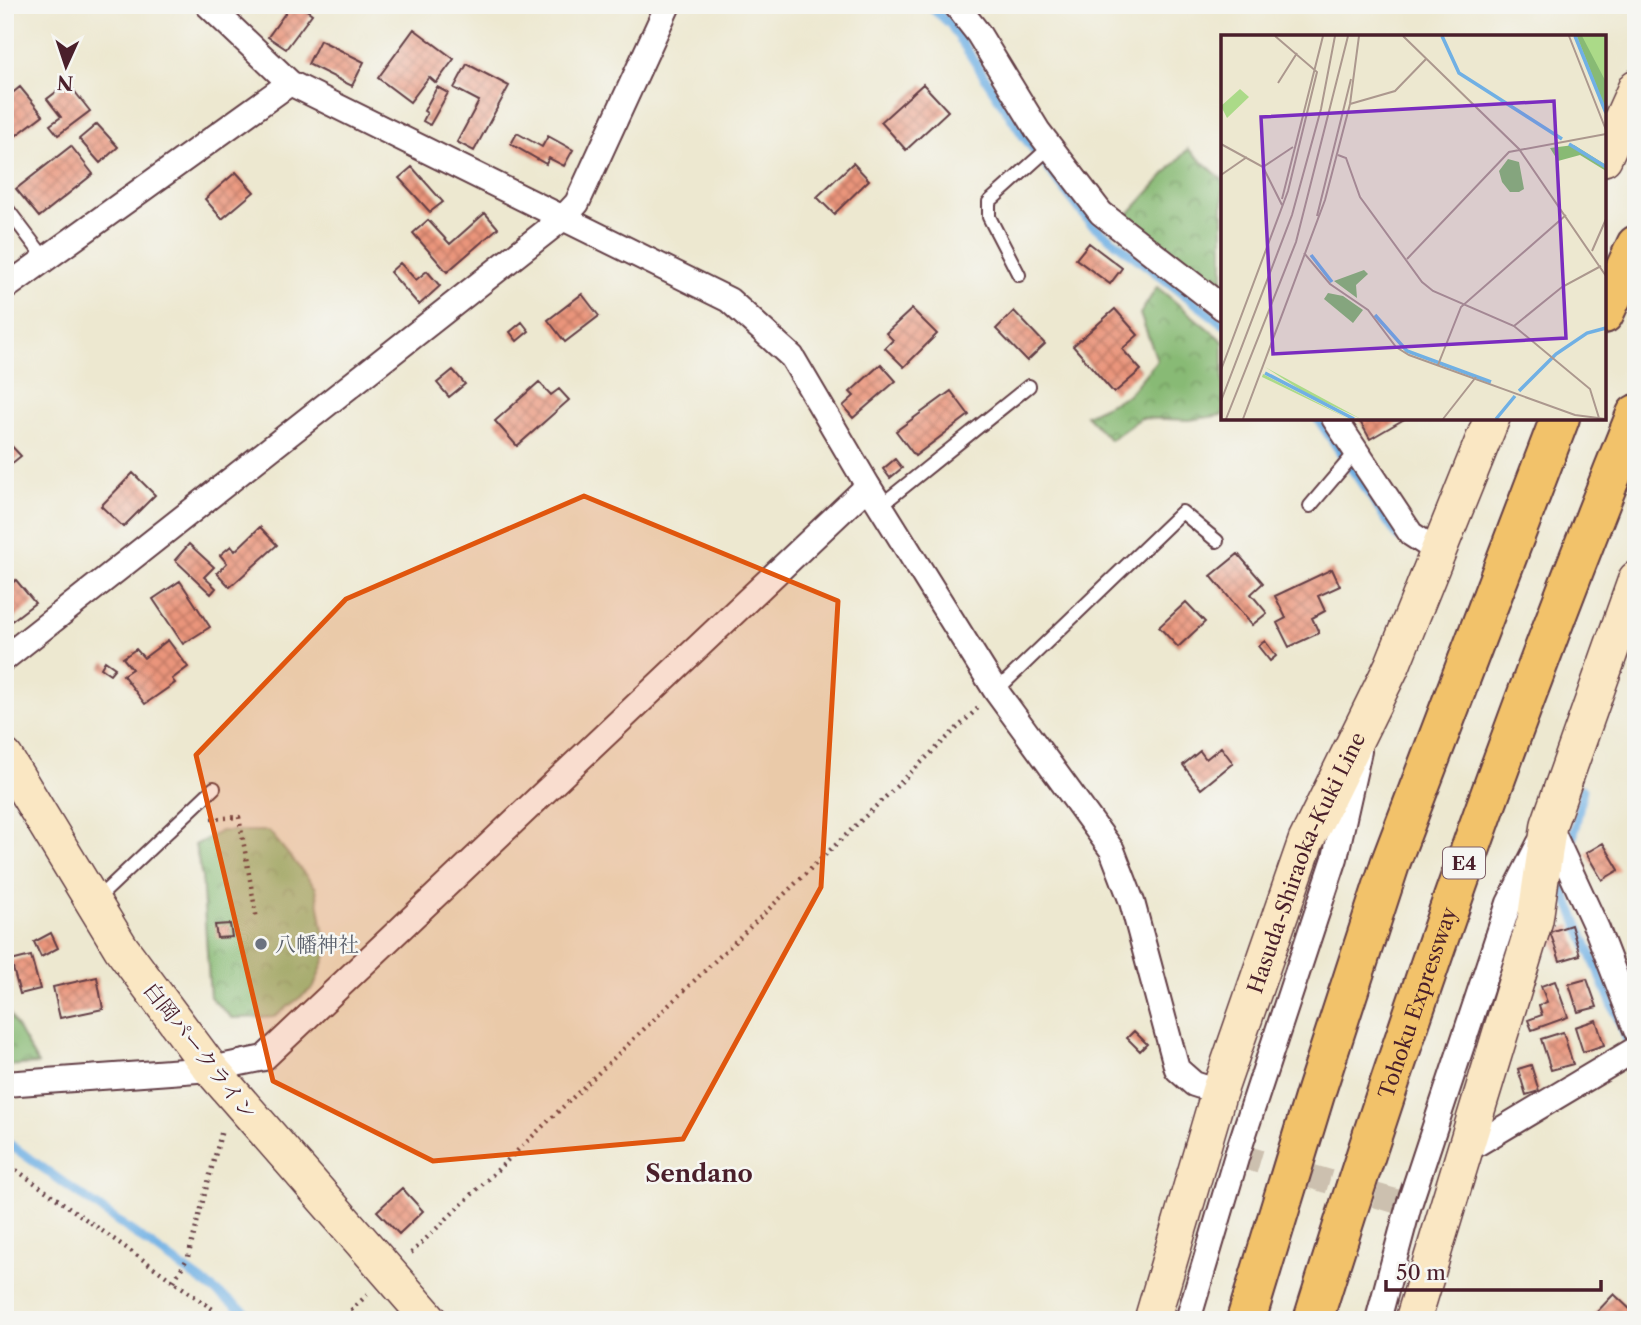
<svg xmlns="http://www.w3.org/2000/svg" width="1641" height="1325" font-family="'Libre Caslon Text','Noto Serif JP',serif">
<defs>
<pattern id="forest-crowns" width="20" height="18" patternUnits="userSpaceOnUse" patternTransform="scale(1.75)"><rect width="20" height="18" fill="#88ba74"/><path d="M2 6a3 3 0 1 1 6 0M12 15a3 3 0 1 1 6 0" fill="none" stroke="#71975f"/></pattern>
<pattern id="building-cross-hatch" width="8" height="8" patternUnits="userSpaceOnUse" patternTransform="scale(1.75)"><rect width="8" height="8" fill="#ea957b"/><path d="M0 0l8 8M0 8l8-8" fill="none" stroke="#c07965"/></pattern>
</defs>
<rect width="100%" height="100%" fill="#f6f6f2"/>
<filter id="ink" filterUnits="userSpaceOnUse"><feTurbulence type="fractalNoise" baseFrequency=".0143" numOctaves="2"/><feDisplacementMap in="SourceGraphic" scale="14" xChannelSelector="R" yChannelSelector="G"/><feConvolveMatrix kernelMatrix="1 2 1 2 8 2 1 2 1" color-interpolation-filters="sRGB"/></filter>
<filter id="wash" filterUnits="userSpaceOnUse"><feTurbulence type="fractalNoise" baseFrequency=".00686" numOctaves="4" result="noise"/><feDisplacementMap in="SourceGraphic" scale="28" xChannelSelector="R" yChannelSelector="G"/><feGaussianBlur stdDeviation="1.57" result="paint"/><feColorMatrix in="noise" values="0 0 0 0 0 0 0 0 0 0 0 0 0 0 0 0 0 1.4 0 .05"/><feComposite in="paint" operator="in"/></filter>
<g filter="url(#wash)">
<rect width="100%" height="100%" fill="#ede8d0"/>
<path fill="url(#forest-crowns)" stroke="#696c50" stroke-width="2" d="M1188,149L1223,180V292L1126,217Z
M1157,287L1223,341V415L1189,420L1141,418L1110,440L1086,415L1128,395L1157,360L1140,314Z
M221,831H269L316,888L327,953L314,987L274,1017L232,1018L210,997L202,877L195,845Z
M5,1006L38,1064L5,1066Z"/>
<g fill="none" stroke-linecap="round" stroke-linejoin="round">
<path stroke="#70b0e4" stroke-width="9" d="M928,5L950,24L1023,136L1090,223L1223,324
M1317,418L1398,537
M1570,853L1583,789
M1566,877L1564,891L1631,1049
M5,1141L256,1320"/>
</g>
<g id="blocks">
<path fill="url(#building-cross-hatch)" d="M291,5H300L312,14L286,49L268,37Z
M414,29L454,59L436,83L429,77L410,102L378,78Z
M320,40L364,62L352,86L308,64Z
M467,64L509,86L474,151L457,142L479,101L454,88Z
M68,83L90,111L58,135L50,125L61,117L47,99Z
M923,84L948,111L906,150L881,122Z
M20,87L43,115L5,144V99Z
M437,87L448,93L430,125L423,121L427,113L424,111Z
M97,124L118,147L100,163L79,139Z
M517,133L542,147L548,136L573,150L564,166L549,158L546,164L511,144Z
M71,146L93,174L39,217L16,189Z
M853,163L869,180L834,214L817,197Z
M412,167L443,202L430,212L399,178Z
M236,172L254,192L222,219L205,199Z
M485,213L498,228L447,272L413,233L428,220L450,244Z
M1089,243L1122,268L1110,284L1076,259Z
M5,248L14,262L5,268Z
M400,263L416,280L427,271L440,286L419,305L390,272Z
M582,294L599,316L565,342L548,320Z
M912,309L937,334L904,367L885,348L893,340L886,333Z
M1115,309L1138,335L1122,349L1141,370L1114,393L1073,346Z
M1014,311L1045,344L1027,361L996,329Z
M522,322L529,331L517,341L510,332Z
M881,364L896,381L853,418L843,406L854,396L850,392Z
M453,370L465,384L449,397L437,383Z
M539,382L551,395L559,389L569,400L517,446L495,421Z
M951,391L969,415L915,456L896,431Z
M1358,418H1406L1370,439Z
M5,439L21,456L5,469Z
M895,459L902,468L890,478L883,469Z
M133,473L155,495L123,527L101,506Z
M260,527L277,545L230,587L217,573L227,563L220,555L231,546L235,551Z
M189,544L214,567L204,577L216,588L211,594L175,560Z
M1238,554L1263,583L1251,594L1267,613L1252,625L1211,576Z
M1332,569L1340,586L1318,596L1325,611L1312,618L1319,633L1289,647L1277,623L1286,618L1275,596Z
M16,580L35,603L5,626V589Z
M180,581L210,627L183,644L153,599Z
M1186,602L1205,622L1178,647L1159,627Z
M168,640L188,667L172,679L175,683L145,704L123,675L132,669L123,658L136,649L144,658Z
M1265,641L1276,656L1270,661L1258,646Z
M105,661L115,668L110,674L101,668Z
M1221,747L1233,763L1201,789L1183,765L1200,751L1206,759Z
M1603,843L1619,870L1602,880L1586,853Z
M230,924L232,937L217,938L215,925Z
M1571,925L1580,955L1560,961L1550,932Z
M51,933L58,948L41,957L34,942Z
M31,956L40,989L20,994L11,961Z
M97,977L103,1009L60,1018L53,987Z
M1587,979L1597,1007L1578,1012L1569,984Z
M1555,981L1568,1017L1532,1030L1528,1020L1542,1015L1539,1005L1547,1002L1541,986Z
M1596,1020L1604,1045L1583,1052L1575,1027Z
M1134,1031L1147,1044L1140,1051L1127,1038Z
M1563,1032L1573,1064L1551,1070L1541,1039Z
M1531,1065L1539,1091L1526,1095L1518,1069Z
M402,1188L423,1211L399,1234L377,1211Z
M1614,1294L1636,1315V1320H1594L1592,1317Z"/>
</g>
</g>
<g filter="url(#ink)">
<use href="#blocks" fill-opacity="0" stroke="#623d44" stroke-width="2"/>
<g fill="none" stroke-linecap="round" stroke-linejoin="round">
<path stroke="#ccc0af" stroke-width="24" stroke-dasharray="24 12" stroke-linecap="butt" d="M1237,1155L1409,1205"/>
<defs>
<path id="lane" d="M5,206L46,260
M1019,275L989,217V202L1050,147
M880,506L1029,386
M1310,506L1355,453
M996,691L1182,512L1217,541
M95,901L214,788"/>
<path id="street" d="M208,5L290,83L729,300L792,357L868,486L996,691L1112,850L1132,902L1177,1069L1194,1084L1219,1092
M956,5L978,33L1038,131L1101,213L1223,308
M5,288L290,83
M1334,418L1411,534L1439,552
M5,658L563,218L577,203L668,5
M1549,825L1597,929L1636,1030
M5,1084L211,1069L264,1058L868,486
M1465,1151L1636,1049
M1188,1320L1237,1155L1335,858L1359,751
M1378,1320L1409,1205L1509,903L1539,844"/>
<g id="secondary">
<path d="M1604,158L1636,87"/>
<path d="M5,757L121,948L211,1069L430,1320"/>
<path id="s1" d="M1152,1320L1219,1092L1306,841L1392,666L1492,418"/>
<path d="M1413,1320L1535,920L1549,824L1636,579"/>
</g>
<g id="highway">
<path d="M1604,314L1636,245"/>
<path d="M1246,1320L1316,1091L1390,864L1560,418"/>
<path id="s2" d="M1313,1320C1409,1013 1515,712 1636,414"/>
</g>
</defs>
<use href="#lane" stroke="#623d44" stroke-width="16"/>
<use href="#street" stroke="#623d44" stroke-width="28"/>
<use href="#secondary" stroke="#623d44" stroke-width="38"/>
<use href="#highway" stroke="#623d44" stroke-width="42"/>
<path stroke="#623d44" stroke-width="4.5" stroke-dasharray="2 5" stroke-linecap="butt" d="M211,819L239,817L257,920
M5,1162L228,1320
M411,1253L978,708
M174,1281L188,1257L222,1130
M341,1320L367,1295"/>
<use href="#lane" stroke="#fff" stroke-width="12"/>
<use href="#street" stroke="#fff" stroke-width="24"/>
<use href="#secondary" stroke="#fae7c3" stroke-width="35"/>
<use href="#highway" stroke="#f2c26a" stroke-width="38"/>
</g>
</g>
<path fill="#e0560e" fill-opacity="0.2" stroke="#e0560e" stroke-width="5" stroke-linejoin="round" d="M584,496L838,601L821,887L683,1139L433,1161L273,1081L196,755L346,599Z"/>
<circle fill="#6b7280" stroke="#f6f6f2" stroke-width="2.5" cx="261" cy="944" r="7"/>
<g text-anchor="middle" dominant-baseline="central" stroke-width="5" stroke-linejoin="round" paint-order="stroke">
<rect fill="#f6f6f2" stroke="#7e6067" stroke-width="2" x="1443" y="847.5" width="42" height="31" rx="5"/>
<g font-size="19" font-weight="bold" fill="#4a1f2b">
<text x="1464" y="863">E4</text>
</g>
<g font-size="21" fill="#4a1f2b" stroke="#f6f6f2">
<text stroke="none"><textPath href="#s1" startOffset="483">Hasuda-Shiraoka-Kuki Line</textPath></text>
<text stroke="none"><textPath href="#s2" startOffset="334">Tohoku Expressway</textPath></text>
<text transform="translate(200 1051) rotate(52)">白岡パークライン</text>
</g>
<g font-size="21" fill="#5b616d" stroke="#f6f6f2" text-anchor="start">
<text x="275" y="944">八幡神社</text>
</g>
<g font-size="24" font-weight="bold" fill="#4a1f2b" stroke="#f6f6f2">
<text x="699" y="1173">Sendano</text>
</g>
</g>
<g transform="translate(1221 35)">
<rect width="385" height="385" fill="#ede8d0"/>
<path d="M353,1H385V81ZM19,54L28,62L6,83L0,71ZM44,332L140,384L86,359ZM42,339L128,384L41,342Z" fill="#abda88"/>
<path d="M356,1H361L385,47V75ZM353,110L385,130V136L359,120L337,126L329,113ZM287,124L298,127L303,154L298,157H289L281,147L278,136ZM143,235L147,239L135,250L136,263L113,246ZM107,258L122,261L142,275L132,288L103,264Z" fill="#88ba74"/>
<path fill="none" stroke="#70b0e4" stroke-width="3.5" d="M221,1L238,38L341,104M354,1L385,78M348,109L385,132M90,220L111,247M154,280L186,316L270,347M44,338L133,384M298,356L335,319L366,298L385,293M275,384L294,361"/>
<path fill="none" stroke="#ac988e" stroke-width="2" d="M182,1L298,114L385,241M348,1L385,95M57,48L76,18M129,69L174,56L206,23M0,109L42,132L61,170M117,120L125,123L139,162L201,247L212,256L293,291L369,354L378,383M42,132L72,112M0,140L26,122M61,164L102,1M96,181L130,44M371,216L385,184M83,218L109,249L147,275L175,312L188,320L354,380L385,384M186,224L288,117L385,99M293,291L341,252L380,231M217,330L240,272L345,180M0,335L67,156L96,37L54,1M0,366L71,180L100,74L114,1M5,384L75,207L127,1M22,384L104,165L129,69L138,1M222,384L255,342"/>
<path fill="#7b2cbf" fill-opacity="0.15" stroke="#7b2cbf" stroke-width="3.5" d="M333,66L345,303L52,319L40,82Z"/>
<rect width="385" height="385" fill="none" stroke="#4a1f2b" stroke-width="3.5"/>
</g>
<rect width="1641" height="1325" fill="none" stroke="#f6f6f2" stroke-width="28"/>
<g transform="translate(66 66) rotate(183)" stroke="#f6f6f2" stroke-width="5" paint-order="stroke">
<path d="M0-5L12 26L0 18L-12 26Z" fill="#4a1f2b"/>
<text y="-10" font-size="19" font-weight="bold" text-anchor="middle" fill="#4a1f2b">N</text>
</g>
<path d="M1386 1280v10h215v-10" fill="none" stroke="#4a1f2b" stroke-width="3.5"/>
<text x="1396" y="1280" font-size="21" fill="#4a1f2b" stroke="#f6f6f2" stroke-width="5" paint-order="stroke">50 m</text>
</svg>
